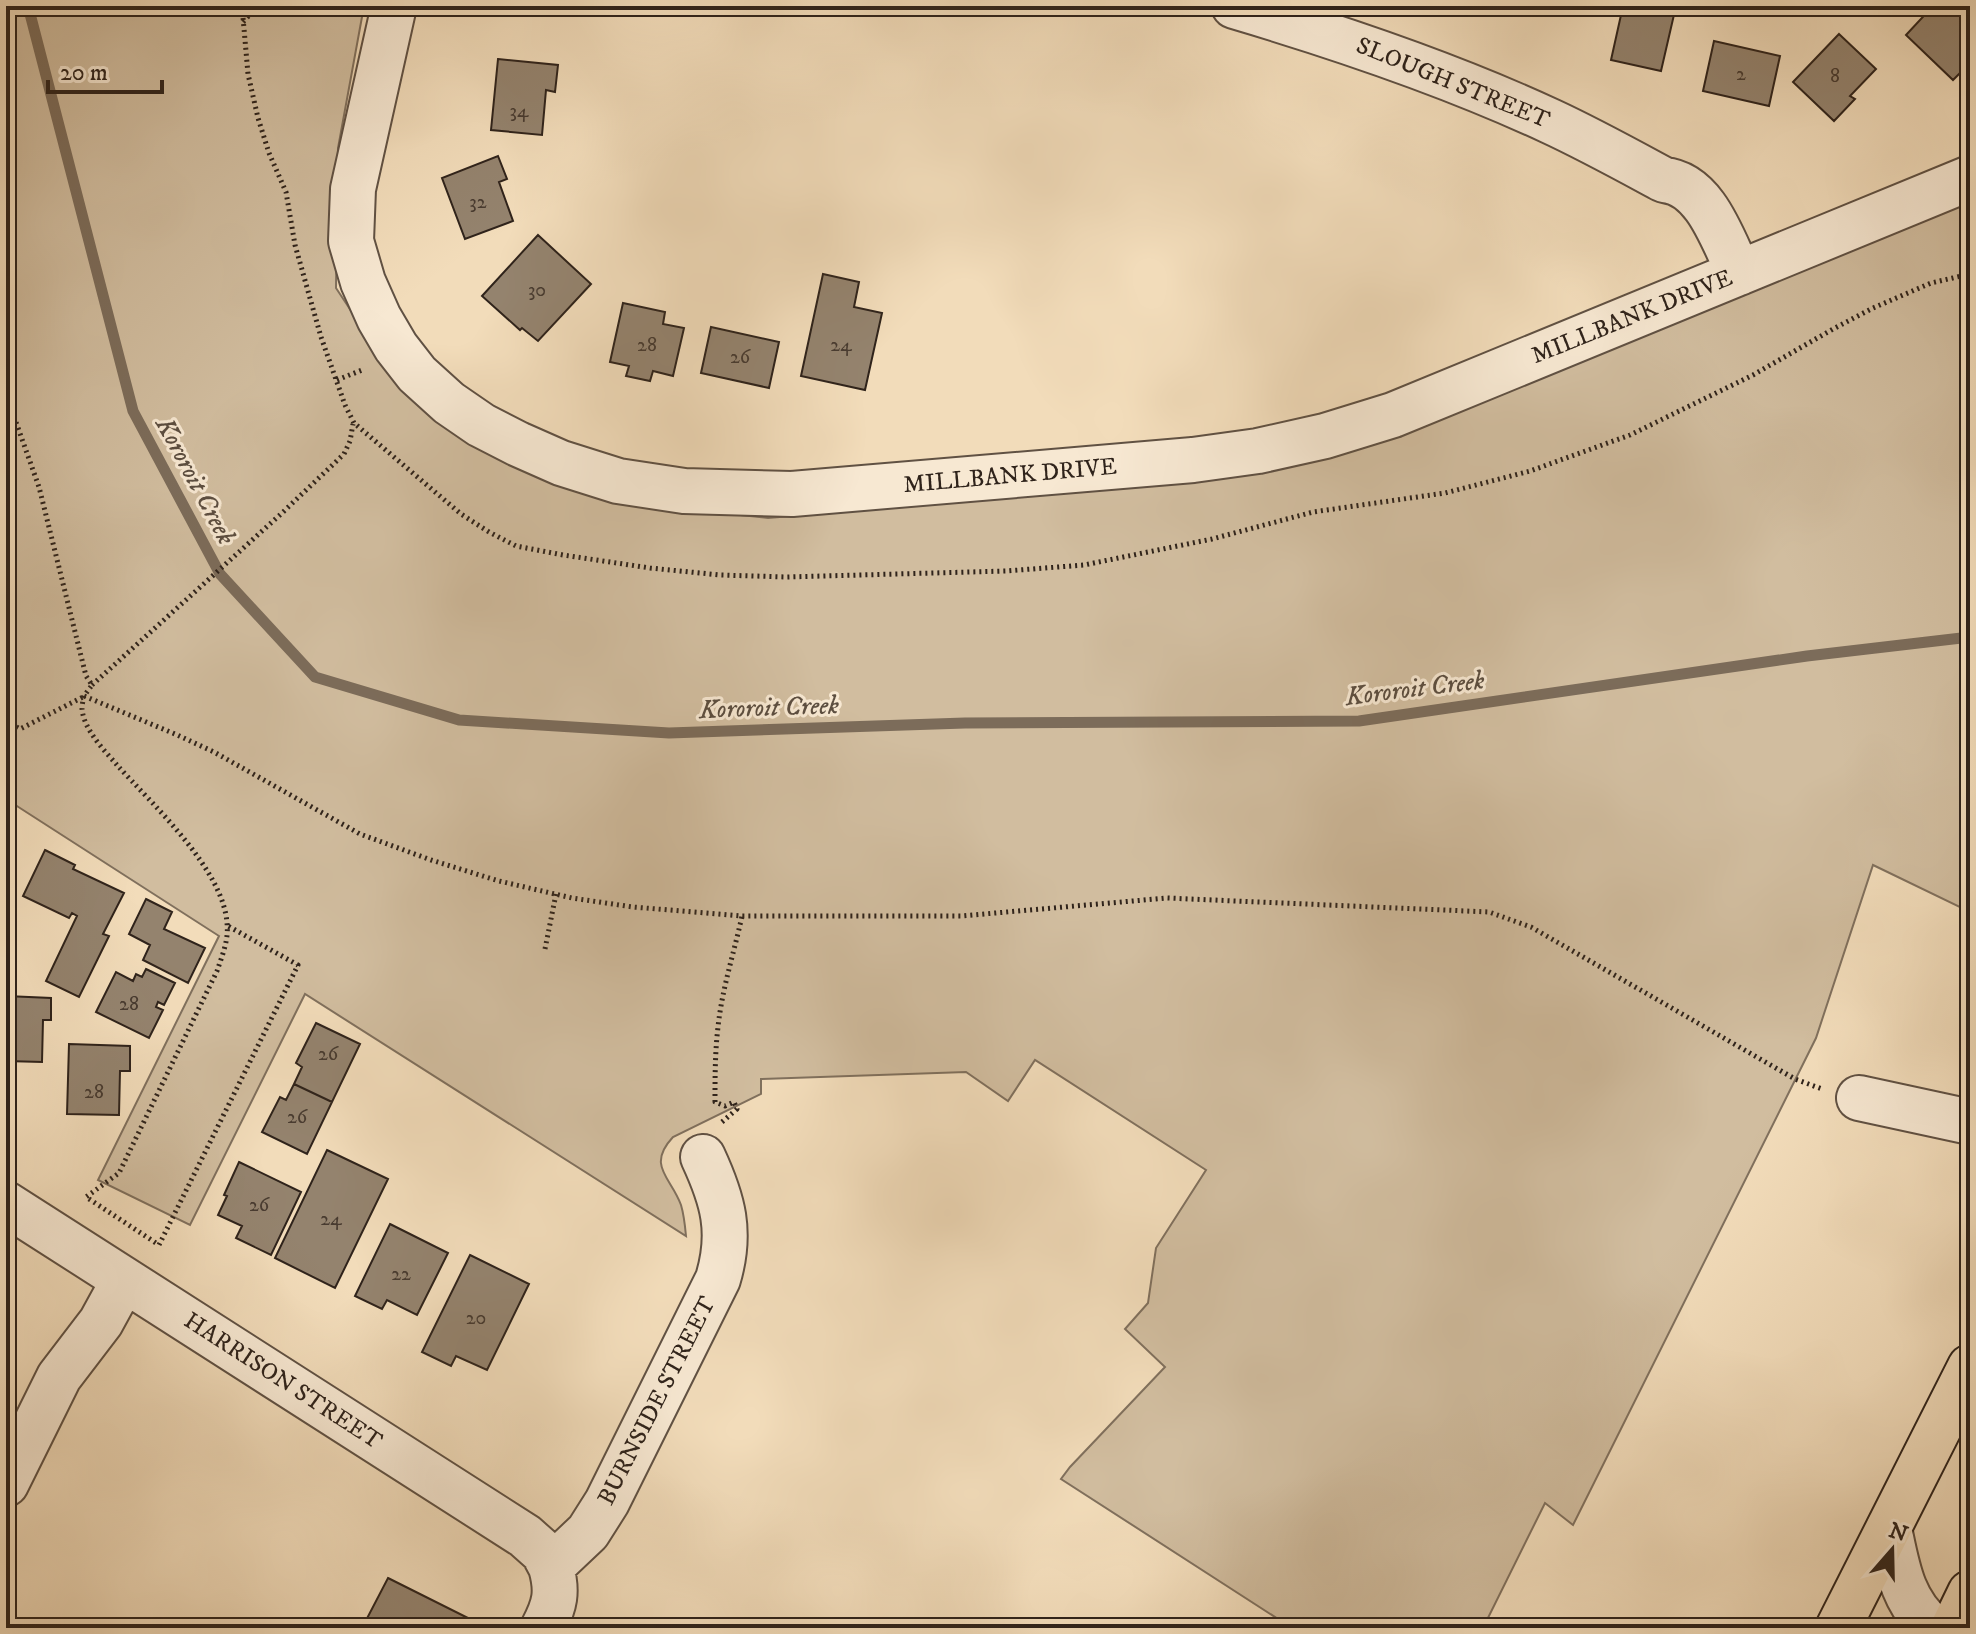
<svg xmlns="http://www.w3.org/2000/svg" width="1976" height="1634" font-family="'IM FELL DW Pica',serif">
<rect width="100%" height="100%" fill="#f2dcba"/>
<filter id="stains"><feTurbulence type="fractalNoise" baseFrequency=".0025" numOctaves="4"/><feColorMatrix values="0 0 0 0 .2 0 0 0 0 .09 0 0 0 0 .02 0 0 0 .5 -.17"/></filter>
<radialGradient id="worn" r=".72"><stop offset=".6" stop-color="#630" stop-opacity="0"/><stop offset="1" stop-color="#630" stop-opacity=".3"/></radialGradient>
<path fill="#d1bd9f" stroke="#80705d" stroke-width="2" d="M6,6H364L338,148L336,288L406,394L506,457L627,503L768,518L1075,492L1332,455L1970,199V912L1873,865L1816,1038L1573,1525L1545,1503L1483,1628H1292L1061,1479L1070,1467L1165,1367L1125,1329L1148,1303L1156,1248L1206,1170L1035,1060L1008,1101L966,1072L761,1079V1094L673,1137C646,1166 671,1177 681,1205C684,1215 685,1225 686,1236L305,994L190,1225L98,1180L219,936L6,799Z"/>
<g fill="none" stroke-linecap="round" stroke-linejoin="round">
<path stroke="#7c6c5a" stroke-width="11" d="M28,6L133,411L220,574L315,677L459,720L669,733L965,723L1359,721L1807,656L1970,637"/>
</g>
<path fill="#94836e" stroke="#2f231b" stroke-width="2" d="M1623,6H1676L1661,71L1611,60Z
M1933,6H1951L1970,24V63L1953,80L1906,35Z
M1839,34L1876,69L1850,96L1855,99L1834,121L1793,82Z
M1714,41L1780,56L1769,106L1703,91Z
M498,59L558,65L555,92L546,90L542,135L491,130Z
M498,156L507,179L499,182L513,221L465,239L442,178Z
M538,235L591,284L538,341L522,328L520,330L482,296Z
M823,274L859,282L854,307L882,313L865,390L801,376Z
M623,303L665,312L663,324L684,328L673,376L653,371L650,381L626,376L629,366L610,362Z
M711,327L779,342L769,388L701,373Z
M45,850L75,865L73,869L124,893L103,934L109,936L79,997L46,981L77,916L72,913L69,918L23,896Z
M146,899L172,912L164,929L205,948L188,983L143,960L150,945L129,934Z
M146,969L175,983L164,1005L158,1002L156,1007L163,1010L149,1038L96,1012L116,972L133,981L136,974L142,977Z
M6,996L51,998V1020H43L42,1062L6,1061Z
M316,1023L360,1044L332,1102L294,1084L302,1067L296,1063Z
M69,1044L130,1046V1071H120L119,1115L67,1114Z
M294,1084L332,1102L307,1154L262,1132L280,1097L286,1100Z
M327,1150L388,1179L335,1288L275,1258Z
M239,1162L301,1192L271,1255L236,1238L242,1226L218,1215L227,1196L224,1195Z
M390,1224L448,1253L417,1315L387,1300L382,1309L355,1296Z
M470,1255L529,1284L487,1370L456,1356L451,1366L422,1352Z
M388,1578L472,1620L468,1628H362Z"/>
<g fill="none" stroke-linecap="round" stroke-linejoin="round">
<defs>
<path id="minor" d="M394,6L353,189L351,241L363,282L379,318L396,347L417,374L449,403L481,425L518,444L561,463L618,481L684,491L792,494L1193,460L1258,451L1325,436L1393,415L1970,178
M1234,6C1342,38 1449,74 1550,121C1589,139 1627,160 1664,180C1706,184 1723,241 1739,273
M1859,1098L1970,1122
M6,1204L525,1536L543,1552L551,1567
M6,1484L59,1377L101,1322L124,1280
M1889,1528C1897,1566 1902,1603 1934,1628
M543,1628C555,1605 558,1592 551,1567L588,1532L607,1502L718,1279C732,1232 723,1200 703,1157"/>
<path id="major" d="M1838,1628L1970,1367
M1953,1628L1970,1593"/>
</defs>
<use href="#minor" stroke="#605143" stroke-width="48"/>
<use href="#major" stroke="#2f231b" stroke-width="48"/>
<path stroke="#2f231b" stroke-width="5" stroke-dasharray="2 4" stroke-linecap="butt" d="M242,6L248,74L258,118L269,153L286,192L295,245L321,337L345,405L354,423L461,514L489,532L516,546L563,555L650,568L720,575L787,577L1006,571L1084,565L1212,539L1313,512L1445,493L1530,471L1630,435L1753,375L1833,329L1873,308L1931,283L1970,274
M243,22L258,6
M337,380L362,370
M6,394L39,487L86,676L92,685L84,696L175,734L214,752L360,834L431,860L499,881L572,898L633,907L742,916H961L1167,898L1489,912L1531,927L1795,1079L1822,1089
M92,685L282,513L344,454L350,441L353,424
M84,696C83,698 82,707 82,709C84,730 104,750 117,765C153,805 223,869 227,923C229,940 222,956 217,971L119,1173L86,1197L159,1245L298,965L228,926
M6,721L20,729L83,697
M545,949L556,894
M722,1122L737,1109L734,1102L725,1106L715,1102C715,1077 715,1052 718,1027C722,989 734,953 742,916"/>
<use href="#minor" stroke="#f7e8d2" stroke-width="44"/>
<use href="#major" stroke="#f2dcba" stroke-width="44"/>
</g>
<g text-anchor="middle" dominant-baseline="central" stroke-width="6" stroke-linejoin="round" paint-order="stroke">
<g font-size="20" fill="#483b30">
<text x="1741" y="74">2</text>
<text x="1835" y="76">8</text>
<text x="519" y="111">34</text>
<text x="478" y="202">32</text>
<text x="537" y="290">30</text>
<text x="647" y="345">28</text>
<text x="841" y="345">24</text>
<text x="740" y="357">26</text>
<text x="129" y="1004">28</text>
<text x="328" y="1054">26</text>
<text x="94" y="1092">28</text>
<text x="297" y="1117">26</text>
<text x="259" y="1205">26</text>
<text x="331" y="1219">24</text>
<text x="401" y="1274">22</text>
<text x="476" y="1318">20</text>
</g>
<g font-size="24" fill="#2f231b" stroke="#f7e8d2">
<text transform="translate(1453 83) rotate(22)">SLOUGH STREET</text>
<text transform="translate(1632 317) rotate(-22)">MILLBANK DRIVE</text>
<text transform="translate(1010 476) rotate(-5)">MILLBANK DRIVE</text>
<text transform="translate(283 1381) rotate(33)">HARRISON STREET</text>
<text transform="translate(657 1401) rotate(-63)">BURNSIDE STREET</text>
</g>
<g font-size="26" font-style="italic" fill="#5c4e40" stroke="#f7e8d2">
<text transform="translate(195 481) rotate(62)">Kororoit Creek</text>
<text transform="translate(1415 689) rotate(-7)">Kororoit Creek</text>
<text transform="translate(769 708) rotate(-2)">Kororoit Creek</text>
</g>
</g>
<rect width="1976" height="1634" fill="none" stroke="#f2dcba" stroke-width="32"/>
<rect x="8" y="8" width="1960" height="1618" fill="none" stroke="#2f231b" stroke-width="4"/>
<rect x="16" y="16" width="1944" height="1602" fill="none" stroke="#2f231b" stroke-width="2"/>
<g transform="translate(1892 1550) rotate(20)" stroke="#f7e8d2" stroke-width="6" paint-order="stroke">
<path d="M0-6L14 30L0 20L-14 30Z" fill="#2f231b"/>
<text y="-12" font-size="22" font-weight="bold" text-anchor="middle" fill="#2f231b">N</text>
</g>
<path d="M48 80v12h114v-12" fill="none" stroke="#2f231b" stroke-width="4"/>
<text x="60" y="80" font-size="24" fill="#2f231b" stroke="#f7e8d2" stroke-width="6" paint-order="stroke">20 m</text>
<rect width="100%" height="100%" filter="url(#stains)"/>
<rect width="100%" height="100%" fill="url(#worn)"/>
</svg>
